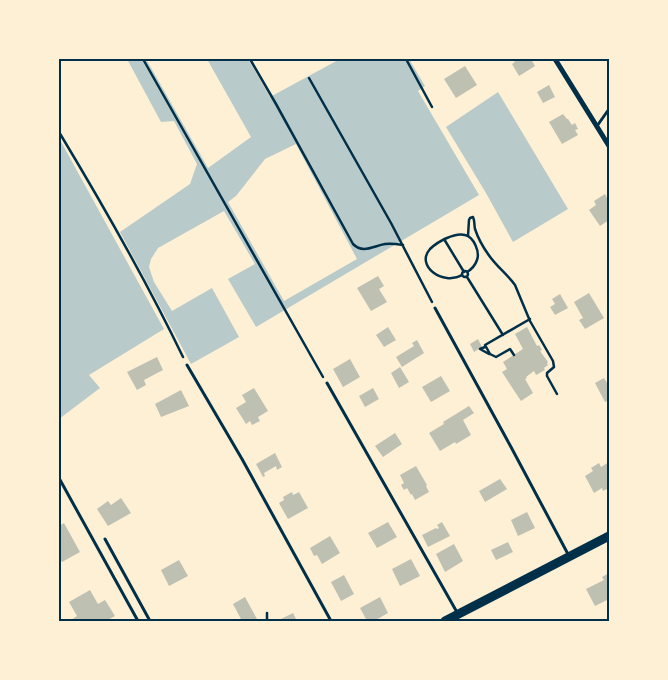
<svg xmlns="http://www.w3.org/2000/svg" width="668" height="680" font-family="Barlow,sans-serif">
<rect width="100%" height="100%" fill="#fdf0d5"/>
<path fill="#b9caca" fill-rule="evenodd" d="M127,59H146L208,168L251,137L207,59H248L270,97L340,59H409L425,86L418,91L479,195L256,327L228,279L255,264L224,211L158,248L151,259L149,267L154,282L172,311L212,288L239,337L191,364L120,232L190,184L197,164L174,121L161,122ZM296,144L357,259L284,301L228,202L236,196L265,159Z
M498,92L568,209L513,242L486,193L446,127Z
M59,138L164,329L89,375L100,388L59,419Z"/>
<path fill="#bec0b2" d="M512,59H531L535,66L519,76L512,64L515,62Z
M465,66L477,85L456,98L444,79Z
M549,85L555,97L543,103L537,92Z
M563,114L567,119H568L572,125L575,123L578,129L575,130L578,135L562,144L549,122Z
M605,194L607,198L609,197V220L600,226L589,210L596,205L594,201Z
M378,276L384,286L379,289L387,302L371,311L357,288Z
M589,293L604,318L585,329L579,320L583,318L574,302Z
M560,294L568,308L555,315L550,307L555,304L552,299Z
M388,327L396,340L384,347L376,335Z
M527,327L537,346L539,345L542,350L540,351L548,362L547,363L548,365L544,368L545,370L543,371L538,374L536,375L534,371L526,377L527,378L525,379L533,393L521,401L502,372L507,369L503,362L523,349L515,334Z
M478,339L482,347L474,352L470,344Z
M417,340L424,353L402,367L396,357L414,346L412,343Z
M157,357L163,370L144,380L146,385L137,390L127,372Z
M350,359L360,377L343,387L333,369Z
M400,367L409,382L399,388L391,373Z
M441,376L450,391L431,402L422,387Z
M604,378L609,386V400L605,402L595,383Z
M254,388L268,411L258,417L260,421L252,425L250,421L246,424L236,408L246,402L242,395Z
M373,388L379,399L365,407L359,396Z
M181,390L189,406L161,417L155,404Z
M469,406L474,413L463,420L471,435L456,444L455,442L440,451L429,433L444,424L443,422Z
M395,433L402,444L383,457L375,446Z
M275,453L282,467L277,470L276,466L264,473L265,476L263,477L256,464Z
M609,462V488L603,491L602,488L594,493L585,476L593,471L591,468L599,463L601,467Z
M416,466L427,485L426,486L429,492L415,500L412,494L411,495L407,488L404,490L401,485L404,483L400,475Z
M500,479L507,489L485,502L479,491Z
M292,492L293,495L299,492L308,508L288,519L279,503L284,500L283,497Z
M121,498L131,513L108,526L97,509L108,501L111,505Z
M527,512L535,528L518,536L511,520Z
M388,522L397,537L377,548L368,533Z
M442,522L450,536L428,547L422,535L436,528L437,529L439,528L437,525Z
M64,523L80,552L62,562L59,557V526Z
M330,536L340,553L322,564L317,555L314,556L310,548Z
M508,542L513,552L496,560L491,550Z
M454,544L463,561L445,572L436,554Z
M411,559L420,576L400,586L392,569Z
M179,560L188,576L169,586L161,570Z
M609,573V599L595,606L586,589L604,580L602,577Z
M344,575L354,594L341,601L331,582Z
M90,590L98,604L105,600L115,616L106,621H72L71,620L77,616L69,602Z
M245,597L258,621H242L233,604Z
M380,597L388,613L374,621H367L360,608Z
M293,613L297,621H277Z"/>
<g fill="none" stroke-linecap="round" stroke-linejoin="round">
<path stroke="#003049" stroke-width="2.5" d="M143,59L323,377
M250,59L276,104L353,244C363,254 373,246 385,244C391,243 397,244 403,245
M406,59L432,107
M309,78L391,223L432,302
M59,132C103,205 146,280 183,357
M468,236L469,220L470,218L473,217C475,221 474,225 475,229C478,238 483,247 488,254C496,266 507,274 515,285L530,321L553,361L554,367L547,373V376L557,394
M444,239L464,272
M462 274a3 3 0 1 1 6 0a3 3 0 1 1-6 0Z
M462,275C443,286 415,266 430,249C437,242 455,232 465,235C474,237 480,252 477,260C475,266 472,269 467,272
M467,277L503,335
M485,347L480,349L489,354
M514,355L510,349L496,357L490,354L485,345L530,319
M267,621V613"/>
<path stroke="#003049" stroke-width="3" d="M597,126L609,109
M435,308L511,447L569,556
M187,365L242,459L331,621
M327,383L458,614
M59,478L138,621
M105,539L150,621"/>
<path stroke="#003049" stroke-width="5" d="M555,59L609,146"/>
<path stroke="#003049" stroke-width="9" d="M445,621L609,536"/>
</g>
<rect width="668" height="680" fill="none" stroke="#fdf0d5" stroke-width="120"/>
<rect x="60" y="60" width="548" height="560" fill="none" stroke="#003049" stroke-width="2"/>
</svg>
